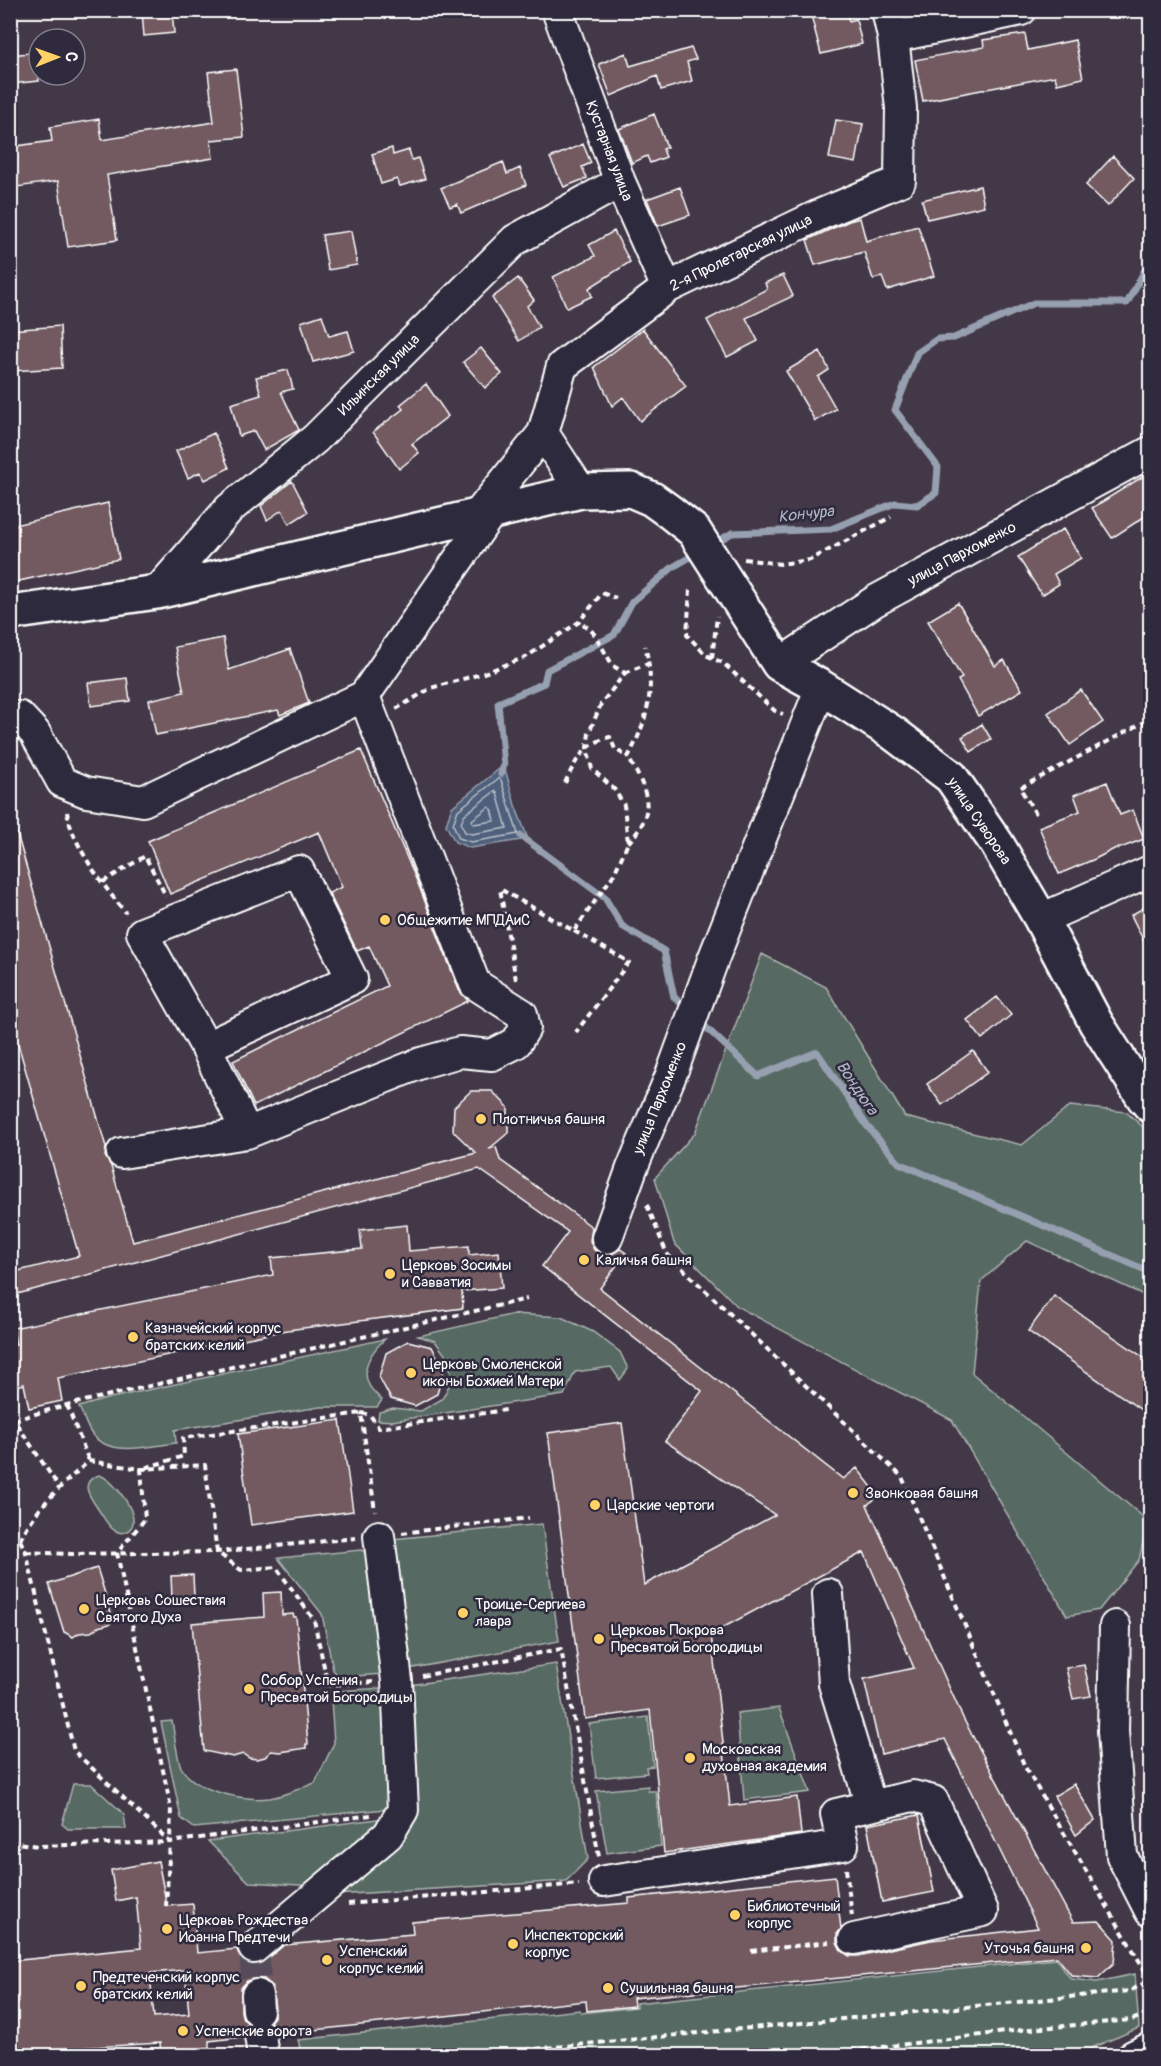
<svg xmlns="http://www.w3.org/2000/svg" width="1161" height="2066" font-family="Pangolin,sans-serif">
<rect width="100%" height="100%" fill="#433848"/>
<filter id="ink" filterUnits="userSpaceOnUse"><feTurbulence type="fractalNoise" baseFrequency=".0167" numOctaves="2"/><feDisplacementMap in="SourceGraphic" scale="12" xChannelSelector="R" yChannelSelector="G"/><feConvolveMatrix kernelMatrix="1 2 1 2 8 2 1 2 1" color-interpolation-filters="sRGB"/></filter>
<g filter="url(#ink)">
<path fill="#576962" stroke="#abb4b0" stroke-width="1.5" d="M762,954L826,987L905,1117L1022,1145L1070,1106L1126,1112L1150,1133V1298L1027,1241L981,1281L972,1373L1148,1521L1139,1560L1099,1610L1067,1616L952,1420L738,1307L674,1243L655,1178L695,1133Z
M514,1314L561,1317L593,1332L620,1352L628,1369L620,1380L611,1367L575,1372L564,1395L392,1421L378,1420L379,1412L393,1408L421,1411L442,1399L452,1380L449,1360L435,1341L418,1336Z
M385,1339C372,1351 360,1367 369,1385C372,1391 378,1396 382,1400L377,1407H320L175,1430L176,1443C150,1446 109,1458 91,1433C86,1425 83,1415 79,1407L106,1399Z
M99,1475C113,1478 147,1521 127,1531C123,1534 119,1533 114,1530C108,1526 104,1518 100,1512C92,1499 76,1483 99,1475Z
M542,1524L559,1641L402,1670L383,1540Z
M361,1550L367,1553L383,1674L340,1677L333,1670L322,1614L278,1558Z
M556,1664L588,1859L566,1881L333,1895L412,1828L403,1686Z
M383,1688L394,1801L386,1809L194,1828L181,1818L161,1722L172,1721C174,1732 177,1758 181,1767C194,1792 245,1801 270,1798C286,1795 300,1788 315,1783L334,1743L331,1699L337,1691Z
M779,1708L810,1792L744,1800L737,1713Z
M648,1717L653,1766L646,1767L647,1773L596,1778L589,1724Z
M73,1784H91L124,1814L126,1829H68L62,1824Z
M648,1786V1791H656L661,1846L607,1853L596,1791Z
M385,1818L316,1886L249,1882L208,1841Z
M1056,1959L1071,1979L1097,1982L1135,1974L1139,2028L1089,2049L1050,2056H302L298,2040L580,2010L581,2013L636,2007V2003Z
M158,2048L159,2055H11Z"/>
<path fill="#50617b" stroke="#96a0b0" stroke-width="1.5" d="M504,765L515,805L528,839L470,848L455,842L446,825L452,807Z"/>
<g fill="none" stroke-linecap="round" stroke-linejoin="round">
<path stroke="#b9c0ca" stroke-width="1.5" d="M499,778L501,780L518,834L471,842L459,838L453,824L458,810Z
M495,791L497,793L507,828L472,834L465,832L461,824L464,815Z
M489,807L492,809L495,821L473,824L472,820Z"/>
<path stroke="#96a0b0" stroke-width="7" d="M713,544L732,533L831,529L895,503L917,505L936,493L938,467L895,410L917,353L937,339L954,338L1034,303H1127L1150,261
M501,774L504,765L498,703L544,683L547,670L614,635L632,602L673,567L699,552
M521,836L605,898L622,926L664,951L674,997L686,1008
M698,1020L758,1076L817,1052L867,1126L899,1163L1150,1272"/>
</g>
<path fill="#725a61" stroke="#fff" stroke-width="1.5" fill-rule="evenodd" d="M158,10H172L174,33L144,36L142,12Z
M827,10H846L849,21L856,19L862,44L821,54L811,15Z
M1025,34L1028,50L1075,40L1083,78L1057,84L1055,76L923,101L915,60L984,47L983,40Z
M691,48L696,59L687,62L692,81L661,90L657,76L611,96L599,64L626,53L630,66Z
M39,52V81L10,84V55Z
M236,69L244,137L211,140L213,158L107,175L117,240L68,247L58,181L10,188V147L52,141L50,127L99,119L102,140L214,122L208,72Z
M654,114L667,147L663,149L666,157L650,163L647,156L632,163L619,129Z
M836,120L863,124L856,163L829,158Z
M583,144L591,163L582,167L587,178L564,187L550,158Z
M392,148L393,155L409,150L412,160L418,158L425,179L400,186L397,179L381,184L372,154Z
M1113,156L1134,178L1108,206L1086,185Z
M503,162L507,174L520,168L526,185L461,213L457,204L450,207L441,188Z
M980,186L984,206L927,219L922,200Z
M680,187L690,215L658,226L647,199Z
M860,218L866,241L918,226L934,276L887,290L882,277L873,279L864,252L815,265L807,240L849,221Z
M351,231L357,265L328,270L322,235Z
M614,231L630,262L589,288L592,296L567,308L553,277L595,256L589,245Z
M783,275L793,296L746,318L758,341L727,357L707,320L767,289L765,283Z
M518,278L534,300L527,306L539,327L519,341L492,298Z
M322,315L329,336L348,331L354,351L313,362L301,322Z
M60,326L62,368L10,371V330Z
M643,329L686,386L640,421L623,397L612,406L594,367Z
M481,348L502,374L485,388L463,362Z
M820,351L829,370L818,377L836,409L815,421L786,371Z
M288,370L293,389L281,392L299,430L264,450L254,431L239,436L231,404L261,395L256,377Z
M426,384L448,416L412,444L419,453L399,469L373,432L403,409L400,405Z
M214,433L229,468L205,480L200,472L188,478L176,451Z
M1150,472V513L1112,538L1092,508Z
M292,481L308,512L289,524L282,510L267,520L261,506Z
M108,503L119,559L10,583V526Z
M1063,529L1081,558L1054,574L1059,584L1042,595L1018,557Z
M958,603L995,666L1004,660L1022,690L978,716L958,680L962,678L928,621Z
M223,638L229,670L290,649L309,703L280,715L278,710L156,735L149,700L184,692L175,647Z
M127,678L130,701L91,706L88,683Z
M1081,690L1103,722L1070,745L1048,713Z
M982,724L991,739L971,752L962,737Z
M361,750L419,886L459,990L468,1001L254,1106L233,1061L387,986L369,946L357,951L329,893L342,887L319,832L170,894L148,841Z
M1107,782L1120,815L1133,810L1144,839L1118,849V847L1095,859L1059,874L1039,827L1080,811L1074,795Z
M16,830L106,1147L105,1156L111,1166L133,1242L476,1153L453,1131L454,1107L471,1091H492L508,1107V1133L489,1149L496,1147L500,1160L592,1227L590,1241L594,1250L602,1254L610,1255L620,1249L626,1253L600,1288L843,1479L857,1468L879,1496L867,1505L964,1720L1073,1922L1099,1921L1116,1940L1114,1963L1098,1978L1072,1976L1057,1957L633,1998L634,2006L587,2011L586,2001L277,2034L274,2025L270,2022L274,2017L275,2009L272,1986L264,1979L255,1978L247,1981L241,1988V2012L243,2019L248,2023L244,2029L243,2037L209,2041V2048L199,2049L200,2055H172L171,2052L161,2053L160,2043L10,2052V1961L141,1948L136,1897L116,1901L111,1870L158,1861L167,1906L193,1904L197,1953L237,1949L241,1960L249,1964L256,1965L265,1961L284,1945L413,1934L412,1922L629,1903V1898L835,1876L841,1929L837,1934V1942L841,1950L849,1956H858L931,1940L1038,1928L945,1739L881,1754L864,1679L914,1668L864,1552L711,1634L730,1806L797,1797L801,1834L664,1853L650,1710L585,1719L548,1433L622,1423L644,1585L775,1515L665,1441L702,1391L542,1266L568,1232L479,1169L10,1296V1273L79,1256L10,1016V831ZM185,1970L189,2014L154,2017L150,1973Z
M1150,904V954L1131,915Z
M997,997L1011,1015L982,1039L967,1020Z
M973,1051L988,1072L942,1105L927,1084Z
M407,1225L409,1251L469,1246V1255L499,1252L502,1288L462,1291L463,1308L287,1330L58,1378L62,1401L29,1408L24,1384L10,1388V1347L16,1345L13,1328L273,1275L271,1258L362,1249L360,1230Z
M1054,1296L1150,1362V1416L1028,1331Z
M408,1341L432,1347L444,1370L437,1394L415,1406L391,1399L379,1377L386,1353Z
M340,1420L353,1511L251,1525L238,1434Z
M97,1568L112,1616L110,1624L98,1627L91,1632L79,1633L73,1637L64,1632L49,1584Z
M193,1575L194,1596L172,1598L171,1576Z
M281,1592L282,1615L293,1614L294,1617H296L308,1744H306V1748L280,1752L271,1751L265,1757L257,1759L249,1758L243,1754L233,1757L204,1751L192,1623L264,1617L263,1593Z
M1084,1665L1091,1696L1073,1699L1066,1668Z
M1074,1784L1095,1820L1076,1835L1054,1796Z
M919,1815L934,1892L882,1902L867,1825Z"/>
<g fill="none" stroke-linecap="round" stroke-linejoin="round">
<path stroke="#564c5a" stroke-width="30" stroke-dasharray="30 15" stroke-linecap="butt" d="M254,1948L257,1995"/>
<defs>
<path id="minor" d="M557,10L620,182L667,288
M893,37L1021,10
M543,433L581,491
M476,517L543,433L562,366L667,288L819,215L900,181L901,108L893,37L887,10
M157,592L229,509L315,439L515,240L620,182
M779,664L875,601L1150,452
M10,717H20L35,733L62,782L86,792L143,801L364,696L490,514
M1041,919L1150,871
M206,1047L142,933L299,871L352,979L206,1047L247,1133
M122,1153L247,1133L421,1063L460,1052L492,1055L516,1043L525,1028L522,1014L475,984L364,696
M607,1238L632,1168L671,1075L714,957L821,687
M828,1594L834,1684L871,1806
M1115,1626L1113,1731L1122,1856L1150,1911
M604,1881L843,1845L836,1814L913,1796L933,1801L983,1911L854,1939
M254,1948L388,1835L403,1810L397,1681L379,1536
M257,1995L258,2010
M260,2035L263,2056
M1133,2056L1150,2048"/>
<path id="major" d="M10,613L157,592L581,491L631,490L652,499L670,512L694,531L779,664L821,687L893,733L951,777L997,844L1041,919L1096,1023L1144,1098L1150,1105"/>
</defs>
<use href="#minor" stroke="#fff" stroke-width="34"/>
<use href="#major" stroke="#fff" stroke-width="38"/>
<path stroke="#fff" stroke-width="4" stroke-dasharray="6 4.5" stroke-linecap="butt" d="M744,559L780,564L810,560L891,517
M690,590L687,635L706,655L723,663L775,711L783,714
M712,658L717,616
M625,673L649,663
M396,709L431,688L484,673L526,657L579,622L602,593L616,598
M565,783C575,761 585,743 610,737L615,749L628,757
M67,812C72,845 105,888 126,913
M1036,814L1020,788L1150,719
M628,843C658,812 647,790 628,757C648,721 656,687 645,646
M103,882L145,856L166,896
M574,931L629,962L576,1032
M516,980L500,889L574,931L614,874L628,843L624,805L614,789L592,769L587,748L589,733L601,704L625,673L613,666L595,635L590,629L579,622
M10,1184L12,1183
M647,1205L667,1254L902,1477L1025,1767L1150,1979
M67,1405L89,1461
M361,1413L370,1415L379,1428L506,1410
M14,1420L67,1405L527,1299
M10,1422L14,1420L59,1487
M402,1533L529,1518
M10,1537L20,1540L26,1552L74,1751L170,1842L166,1906
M20,1540C38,1505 60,1487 89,1461L141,1469L145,1519L117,1553L171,1808L170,1842
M26,1552L71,1554L217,1552L356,1538
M422,1676L561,1649L599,1857
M373,1682L328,1685L314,1620L276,1567L241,1570L217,1552L205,1465L141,1469L184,1456L183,1438L361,1413L375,1511
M10,1842L38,1846L170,1842L371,1815
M846,1869L852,1916
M348,1904L579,1884
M751,1951L829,1942
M463,2056L1130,1991L1150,1980
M809,2056L1030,2029L1132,2020L1150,2012"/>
<use href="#minor" stroke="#2f2a3d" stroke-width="30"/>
<use href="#major" stroke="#2f2a3d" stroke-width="33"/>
</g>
</g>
<g fill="#ffd166" stroke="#2f2a3d" stroke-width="2">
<circle cx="385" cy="920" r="6"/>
<circle cx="481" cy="1119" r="6"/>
<circle cx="584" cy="1260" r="6"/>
<circle cx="390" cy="1274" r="6"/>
<circle cx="133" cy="1337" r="6"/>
<circle cx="411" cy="1373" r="6"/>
<circle cx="853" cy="1493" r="6"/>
<circle cx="595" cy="1505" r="6"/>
<circle cx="84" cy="1609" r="6"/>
<circle cx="463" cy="1613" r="6"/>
<circle cx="599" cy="1639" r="6"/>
<circle cx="249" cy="1689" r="6"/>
<circle cx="690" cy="1758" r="6"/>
<circle cx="735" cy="1915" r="6"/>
<circle cx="167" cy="1929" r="6"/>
<circle cx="513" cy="1944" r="6"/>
<circle cx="1086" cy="1948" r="6"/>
<circle cx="327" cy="1960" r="6"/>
<circle cx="81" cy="1986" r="6"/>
<circle cx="608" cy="1988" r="6"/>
<circle cx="183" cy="2031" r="6"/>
</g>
<g text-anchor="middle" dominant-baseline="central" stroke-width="5" stroke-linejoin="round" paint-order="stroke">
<g font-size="15" fill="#fff" stroke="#2f2a3d">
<text transform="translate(609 151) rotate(69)">Кустарная улица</text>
<text transform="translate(741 253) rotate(-26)">2-я Пролетарская улица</text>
<text transform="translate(379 375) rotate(-45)">Ильинская улица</text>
<text transform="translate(962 554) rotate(-28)">улица Пархоменко</text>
<text transform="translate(979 821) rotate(56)">улица Суворова</text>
<text transform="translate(660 1098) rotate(-68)">улица Пархоменко</text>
</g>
<g font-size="15" fill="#fff" stroke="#2f2a3d" text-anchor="start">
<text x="397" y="920">Общежитие МПДАиС</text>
<text x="493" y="1119">Плотничья башня</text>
<text x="596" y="1260">Каличья башня</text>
<text x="402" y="1265">Церковь Зосимы<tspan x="402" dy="17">и Савватия</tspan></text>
<text x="145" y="1328">Казначейский корпус<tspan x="145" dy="17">братских келий</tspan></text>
<text x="423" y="1364">Церковь Смоленской<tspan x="423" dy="17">иконы Божией Матери</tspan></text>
<text x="865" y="1493">Звонковая башня</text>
<text x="607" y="1505">Царские чертоги</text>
<text x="96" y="1600">Церковь Сошествия<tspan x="96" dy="17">Святого Духа</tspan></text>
<text x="475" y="1604">Троице-Сергиева<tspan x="475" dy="17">лавра</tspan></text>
<text x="611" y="1630">Церковь Покрова<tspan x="611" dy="17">Пресвятой Богородицы</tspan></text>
<text x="261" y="1680">Собор Успения<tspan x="261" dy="17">Пресвятой Богородицы</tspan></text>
<text x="702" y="1749">Московская<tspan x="702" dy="17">духовная академия</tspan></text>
<text x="747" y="1906">Библиотечный<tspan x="747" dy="17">корпус</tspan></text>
<text x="179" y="1920">Церковь Рождества<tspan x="179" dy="17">Иоанна Предтечи</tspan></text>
<text x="525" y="1935">Инспекторский<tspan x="525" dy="17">корпус</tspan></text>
<text x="1074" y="1948" text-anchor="end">Уточья башня</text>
<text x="339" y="1951">Успенский<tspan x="339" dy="17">корпус келий</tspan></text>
<text x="93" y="1977">Предтеченский корпус<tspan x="93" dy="17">братских келий</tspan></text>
<text x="620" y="1988">Сушильная башня</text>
<text x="195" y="2031">Успенские ворота</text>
</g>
<g font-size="16" font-style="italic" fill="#b0b8c4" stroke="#2f2a3d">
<text transform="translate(806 514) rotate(-6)">Кончура</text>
<text transform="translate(857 1088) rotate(56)">Вондюга</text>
</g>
</g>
<rect width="1161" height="2066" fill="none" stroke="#2f2a3d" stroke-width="36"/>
<rect x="18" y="18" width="1125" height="2030" fill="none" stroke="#fff" stroke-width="2" filter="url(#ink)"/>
<g transform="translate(57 57) rotate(89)"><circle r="28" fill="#2f2a3d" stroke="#827f8b" stroke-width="1.5"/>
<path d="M0-4.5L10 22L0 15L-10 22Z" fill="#ffd166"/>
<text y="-9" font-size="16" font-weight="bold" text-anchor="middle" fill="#ffffff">С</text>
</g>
</svg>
